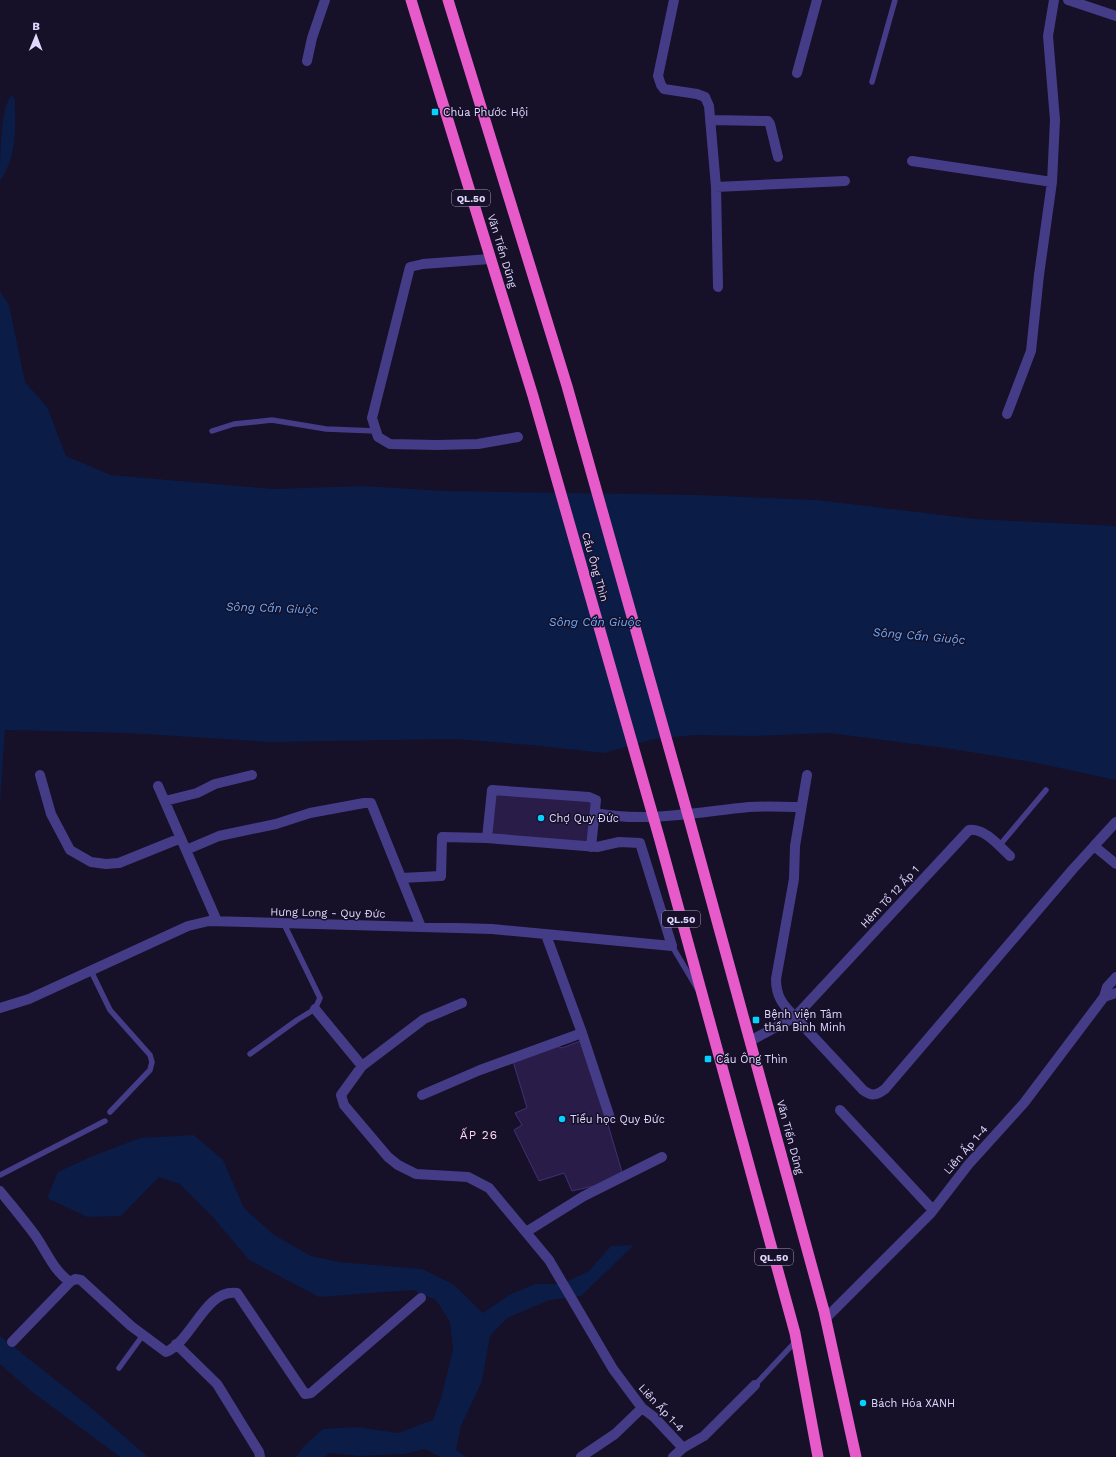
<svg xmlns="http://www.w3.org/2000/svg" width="1116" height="1457" font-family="'Work Sans',sans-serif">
<rect width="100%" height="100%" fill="#161028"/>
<path fill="#0b1c47" d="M12,95L15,99C15,128 18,156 0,181C0,162 0,104 12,95Z
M0,291L9,305L25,382L47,407L66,456L111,475L273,489L364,486L445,491L698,495L817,500L975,519L1116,526V780L1032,762L945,748L829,733L753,736L695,735L654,739L604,753L531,745L454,739L272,742L127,733L5,730L0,803Z
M194,1135L223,1160L244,1208L274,1235L311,1256L339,1262L422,1269L454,1285L483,1313L509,1295L535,1284H562L589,1271L611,1246L634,1245L581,1296L550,1300L507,1318L490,1336L482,1381L461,1426L456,1450L467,1457H441L425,1449L404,1454L360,1456L329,1453L325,1457H296L303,1447L323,1429L357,1427L398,1433L433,1420L441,1398L453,1350L450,1322L436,1300L413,1290L319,1297L249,1260L211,1215L180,1184L159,1177L121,1216L87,1217L47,1198L58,1172L90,1157L140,1138Z
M0,1336L95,1411L148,1457H120L32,1392L0,1364Z"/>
<path fill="#291c49" stroke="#422f75" d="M493,792L592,800L589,844L489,837Z
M583,1040L622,1172L598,1185L572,1191L564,1173L539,1181L514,1130L522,1125L515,1113L527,1108L513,1061L555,1045L562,1048Z"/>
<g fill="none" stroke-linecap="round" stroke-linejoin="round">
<path stroke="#453c87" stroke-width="5.5" d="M872,82L895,0
M212,431L234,424L272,420L326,429L376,431
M999,846L1046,790
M672,946L697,988
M91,971L110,1010L150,1055L152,1062L150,1070L110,1112
M250,1054L297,1020L315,1009L320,998L284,924
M0,1175L105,1121
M119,1368L143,1335
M755,1385L796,1341"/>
<path stroke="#453c87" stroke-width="10" d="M674,0L658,76L661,85L664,89L697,94L705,97L709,106L716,187L718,287
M1068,0L1116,16
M307,61L312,38L325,0
M797,73L817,0
M710,120L768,121L770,124L778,157
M912,161L1052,182
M716,187L845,181
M490,259L423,264L410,267L372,418L378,437L390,444L437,445L478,444L518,437
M1007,414L1031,351L1039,275L1052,182L1055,120L1048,36L1054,0
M40,775L51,814L70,850L91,862L106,864L119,863L181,838
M807,775L795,846L794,879L776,979C776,997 783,1005 795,1017L969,830C985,828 999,846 1010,856
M158,786L217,921
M165,801L197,793L215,784L252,775
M595,813C647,823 697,812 749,807C767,806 784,807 801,807
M487,838L492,790L589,797L596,800L591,847
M1094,846L1116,822
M186,850L219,836L276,824L310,813L364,803H371L421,927
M546,935L582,1033L610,1118
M1104,997L1107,987L1116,977
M0,1008L29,999L188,926L209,921L492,929L672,946L640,843L619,842L597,847L487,838L442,837L441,876L401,878
M315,1009L362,1066L341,1095L344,1105L388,1157L398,1165L416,1174L468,1177L489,1188L549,1260L613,1369L642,1408L654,1417L683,1448L704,1436L755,1385
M750,1041L795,1017L863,1090C872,1097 877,1095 885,1089L1073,869L1094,846L1116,864
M362,1066L424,1019L462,1003
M422,1095L480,1070L582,1033
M840,1110L932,1209
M0,1191C12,1206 24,1220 35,1235C47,1252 53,1270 70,1282L75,1279L81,1280L131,1326L166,1352C192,1341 206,1288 237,1293L305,1394L311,1393L421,1298
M526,1232L584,1196L662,1157
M826,1318L931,1213L968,1165L1024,1103L1104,997L1116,993
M12,1342L70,1282
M176,1344L217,1384L259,1452L260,1457
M581,1457L615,1434L642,1408
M673,1457L683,1448"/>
<path stroke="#e65aca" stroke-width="11" d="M411,0L533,396L659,837L795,1333L818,1457
M448,0L567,386L691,826L824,1311L856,1457"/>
</g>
<g fill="#06d0fd" stroke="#161028" stroke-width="1.5">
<rect x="431" y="108" width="8" height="8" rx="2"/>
<circle cx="541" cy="818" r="4"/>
<rect x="752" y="1016" width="8" height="8" rx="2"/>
<rect x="704" y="1055" width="8" height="8" rx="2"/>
<circle cx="562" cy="1119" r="4"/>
<circle cx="863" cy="1403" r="4"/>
</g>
<g text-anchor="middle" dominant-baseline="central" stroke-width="3" stroke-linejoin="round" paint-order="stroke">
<g fill="#161028" stroke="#a39cbe" stroke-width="1">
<rect x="452" y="190" width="38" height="16" rx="3"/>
<rect x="662" y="911" width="38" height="16" rx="3"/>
<rect x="755" y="1249" width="38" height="16" rx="3"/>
</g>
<g font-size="10" font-weight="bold" fill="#e0d8ff">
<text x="471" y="198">QL.50</text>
<text x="681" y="919">QL.50</text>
<text x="774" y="1257">QL.50</text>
</g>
<g font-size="11" fill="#e0d8ff" stroke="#161028" text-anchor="start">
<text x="443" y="112">Chùa Phước Hội</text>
<text x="549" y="818">Chợ Quy Đức</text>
<text x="764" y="1014">Bệnh viện Tâm<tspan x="764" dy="13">thần Bình Minh</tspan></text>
<text x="716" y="1059">Cầu Ông Thìn</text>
<text x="570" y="1119">Tiểu học Quy Đức</text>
<text x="871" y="1403">Bách Hóa XANH</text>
</g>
<g font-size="11" fill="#e0d8ff" stroke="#161028">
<text transform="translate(502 251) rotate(73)">Văn Tiến Dũng</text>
<text transform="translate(595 567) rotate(74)">Cầu Ông Thìn</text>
<text transform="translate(890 897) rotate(-47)">Hẻm Tổ 12 Ấp 1</text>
<text transform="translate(328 913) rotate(1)">Hưng Long - Quy Đức</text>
<text transform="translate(790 1137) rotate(75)">Văn Tiến Dũng</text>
<text transform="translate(966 1150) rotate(-49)">Liên Ấp 1-4</text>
<text transform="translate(661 1408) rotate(47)">Liên Ấp 1-4</text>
</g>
<g font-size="12" font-style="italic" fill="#67acfe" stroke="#161028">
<text transform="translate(272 608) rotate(2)">Sông Cần Giuộc</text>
<text x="595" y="622">Sông Cần Giuộc</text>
<text transform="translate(919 636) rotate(5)">Sông Cần Giuộc</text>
</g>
<g font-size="12" letter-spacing="1" fill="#ffdaee" stroke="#161028">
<text x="479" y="1135">ẤP 26</text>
</g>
</g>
<g transform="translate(36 36) rotate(1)" stroke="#161028" stroke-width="3" paint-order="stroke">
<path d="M0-3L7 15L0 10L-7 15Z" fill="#e0d8ff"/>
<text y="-6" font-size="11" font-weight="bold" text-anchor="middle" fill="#e0d8ff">B</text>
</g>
</svg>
